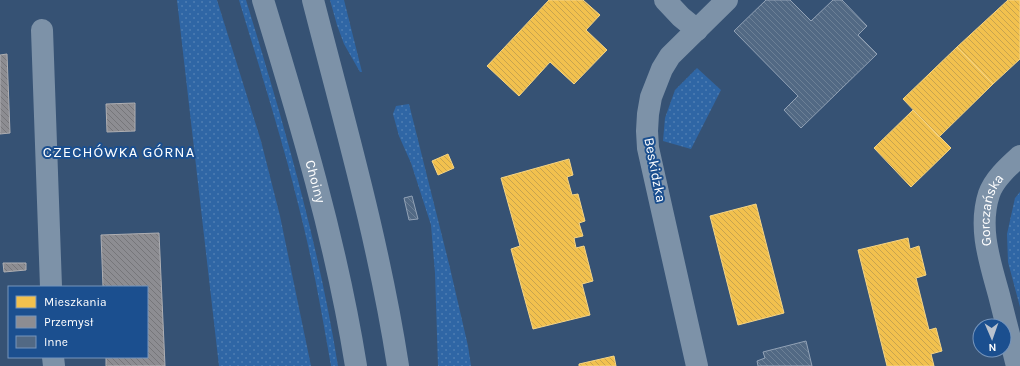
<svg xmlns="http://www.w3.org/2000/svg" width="1020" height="366" font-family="Karla,sans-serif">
<defs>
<pattern id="grass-dots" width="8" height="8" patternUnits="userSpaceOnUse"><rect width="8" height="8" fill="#2f66a5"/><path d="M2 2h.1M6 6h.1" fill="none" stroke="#4e7db2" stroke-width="1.8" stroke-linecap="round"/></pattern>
<pattern id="homes-back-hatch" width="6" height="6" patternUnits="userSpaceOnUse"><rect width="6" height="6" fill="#f2c14e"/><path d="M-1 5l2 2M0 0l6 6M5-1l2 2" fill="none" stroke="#c8a44e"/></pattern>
<pattern id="industry-back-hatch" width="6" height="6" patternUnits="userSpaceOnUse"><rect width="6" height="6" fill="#8d8d92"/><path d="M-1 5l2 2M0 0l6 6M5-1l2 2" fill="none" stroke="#76767a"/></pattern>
<pattern id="building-back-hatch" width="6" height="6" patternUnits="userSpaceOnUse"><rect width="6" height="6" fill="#526984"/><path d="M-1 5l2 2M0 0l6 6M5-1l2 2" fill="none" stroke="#6c8096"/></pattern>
</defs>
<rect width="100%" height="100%" fill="#365274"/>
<path fill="url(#grass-dots)" d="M177,0H217L261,141L280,216L311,366H219Z
M239,0H246C283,121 318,241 338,366H331C323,320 315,274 304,228C286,151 262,76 239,0Z
M330,0H344L362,72H360L344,44L337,25Z
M697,68L721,90L691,149L663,141L665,118L675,90Z
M409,104L450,268L468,346L471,366H438L435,273L431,225L411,163L399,136L393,114L396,106Z
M1020,192V307L1008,262L1007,234L1015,198Z"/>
<path fill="url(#homes-back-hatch)" stroke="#f6d483" d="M549,0H583L600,15L586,30L607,50L574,84L550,62L519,96L487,66Z
M1008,0H1020V59L993,84L957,47Z
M957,47L993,84L939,137L903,99Z
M913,110L951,148L911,187L874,148Z
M448,154L454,168L438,175L432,161Z
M569,159L573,175L567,177L572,195L578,194L585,221L579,223L583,236L574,238L576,248L584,246L593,281L582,284L590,315L533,329L511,249L520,246L501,178Z
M756,204L784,313L738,325L710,216Z
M908,238L910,249L919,246L926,275L916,278L929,330L936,328L942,351L931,354L934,366H887L858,250Z
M614,356L616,366H579V364Z"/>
<path fill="url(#industry-back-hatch)" stroke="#afafb3" d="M7,54L10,133L0,134V55Z
M135,103V131L107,132L106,104Z
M159,233L165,366H106V357H147V287H103L101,235Z
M3,263H26V270L4,272Z"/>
<path fill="url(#building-back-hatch)" stroke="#92a2b6" d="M766,0H790L811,21L833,0H842L867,26L858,35L877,54L801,128L784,110L798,96L734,31Z
M412,196L418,219L409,220L404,198Z
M806,341L812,366H758L757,361L765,358L763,352Z"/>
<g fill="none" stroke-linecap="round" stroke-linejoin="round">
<g stroke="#7d92a8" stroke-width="22">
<path id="s1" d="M263,0C300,121 336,241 356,366"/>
<path d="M313,0C344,121 379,242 398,366"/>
<path d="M665,0L681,17L697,30"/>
<path d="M42,30L51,287"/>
<path d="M53,357L54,366"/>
<path d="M697,366L648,148L647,131L648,114L651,97L662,69L670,56L727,0"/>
<path id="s2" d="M1017,366C1011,342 1005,319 999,295C990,262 978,228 989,194C994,179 1009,166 1020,156"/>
</g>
</g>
<g text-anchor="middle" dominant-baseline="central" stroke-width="4" stroke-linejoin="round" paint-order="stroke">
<g font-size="14" fill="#fff" stroke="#1b4f8f">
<text transform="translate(655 170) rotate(79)">Beskidzka</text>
<text stroke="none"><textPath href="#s1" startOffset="189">Choiny</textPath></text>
<text stroke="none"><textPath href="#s2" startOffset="161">Gorczańska</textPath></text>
</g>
<g font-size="15" letter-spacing="1" fill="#fff" stroke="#1b4f8f">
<text x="119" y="152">CZECHÓWKA GÓRNA</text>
</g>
</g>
<rect x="8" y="286" width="140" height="72" fill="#1b4f8f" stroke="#7695bc"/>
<rect x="16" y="296" width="20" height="12" fill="#f2c14e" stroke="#7695bc"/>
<text x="44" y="306" font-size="12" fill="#ffffff">Mieszkania</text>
<rect x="16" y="316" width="20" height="12" fill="#8d8d92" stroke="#7695bc"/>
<text x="44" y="326" font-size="12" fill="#ffffff">Przemysł</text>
<rect x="16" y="336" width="20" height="12" fill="#526984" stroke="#7695bc"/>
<text x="44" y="346" font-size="12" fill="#ffffff">Inne</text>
<g transform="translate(992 338) rotate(178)"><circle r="19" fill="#1b4f8f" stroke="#7695bc"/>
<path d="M0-3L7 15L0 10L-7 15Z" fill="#b9c2ce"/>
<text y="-6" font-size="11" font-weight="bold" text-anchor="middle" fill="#ffffff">N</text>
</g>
</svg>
